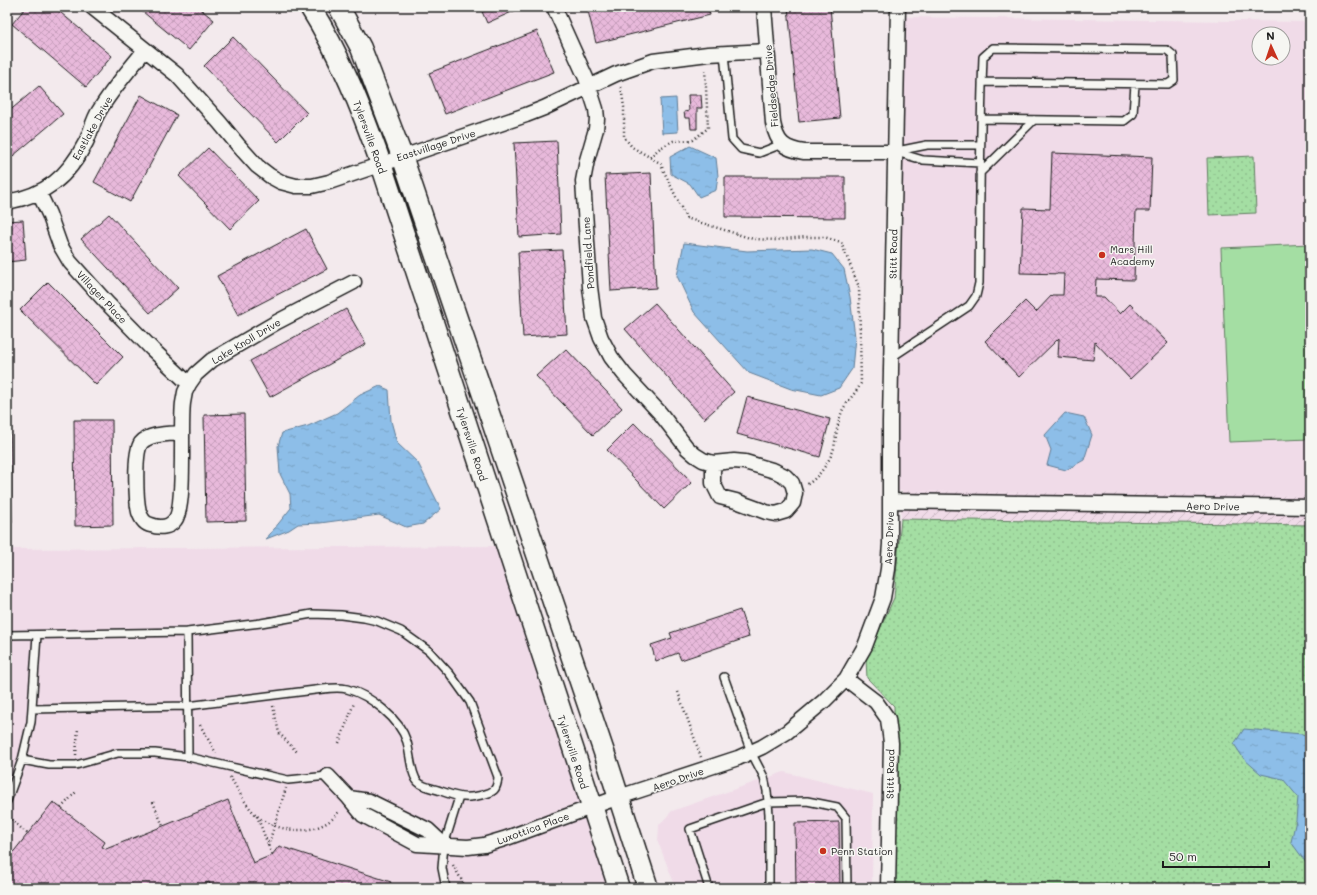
<svg xmlns="http://www.w3.org/2000/svg" width="1317" height="895" font-family="Mali,sans-serif">
<defs>
<pattern id="industrial-furrows" width="10" height="10" patternUnits="userSpaceOnUse"><rect width="10" height="10" fill="#f0dbe8"/><path d="M-1 1l2-2M0 10L10 0M9 11l2-2" fill="none" stroke="#cdbbc6"/></pattern>
<pattern id="grass-dots" width="8" height="8" patternUnits="userSpaceOnUse"><rect width="8" height="8" fill="#a4dea3"/><path d="M2 2h.1M6 6h.1" fill="none" stroke="#8dbe8c" stroke-width="1.8" stroke-linecap="round"/></pattern>
<pattern id="water-ripples" width="26" height="14" patternUnits="userSpaceOnUse"><rect width="26" height="14" fill="#8dbee8"/><path d="M2 4q2-2 4 0t4 0M15 11q2-2 4 0t4 0" fill="none" stroke="#79a3c6"/></pattern>
<pattern id="building-cross-hatch" width="8" height="8" patternUnits="userSpaceOnUse"><rect width="8" height="8" fill="#e8b9db"/><path d="M0 0l8 8M0 8l8-8" fill="none" stroke="#c69ebb"/></pattern>
</defs>
<rect width="100%" height="100%" fill="#f3eaed"/>
<filter id="ink" filterUnits="userSpaceOnUse"><feTurbulence type="fractalNoise" baseFrequency=".025" numOctaves="2"/><feDisplacementMap in="SourceGraphic" scale="8" xChannelSelector="R" yChannelSelector="G"/><feConvolveMatrix kernelMatrix="1 2 1 2 8 2 1 2 1" color-interpolation-filters="sRGB"/></filter>
<g filter="url(#ink)">
<path fill="#f0dbe8" fill-rule="evenodd" d="M898,17L1310,22V496L890,491ZM1259,34H1283V58H1259Z
M506,546L619,888H7V549Z
M784,772L873,794L872,888H676L658,842L659,825L672,811Z"/>
<path fill="url(#industrial-furrows)" d="M902,491L1310,496V525L901,519Z"/>
<path fill="url(#grass-dots)" stroke="#607d60" d="M1254,156L1256,213L1209,215L1207,158Z
M901,519L1310,525V888H894V706L867,678L866,660L894,598Z"/>
<path fill="#a4dea3" stroke="#607d60" d="M1310,244V439L1229,442L1221,248Z"/>
<path fill="url(#water-ripples)" stroke="#607d96" d="M676,98L678,132L662,133L660,99Z
M690,146L716,158L718,176L716,190L699,197L690,184L671,174L670,157Z
M684,243L747,251L812,249L832,254L844,269L850,297L855,337L852,369L839,388L821,395L791,389L749,373L694,312L677,276Z
M380,386L389,390L391,421L397,443L418,463L441,509L423,524L406,527L379,515L320,523L298,524L289,530L266,539L291,508L290,494L280,474L278,446L282,433L308,426L337,413L360,395Z
M1065,413L1084,417L1092,435L1084,460L1066,470L1047,465L1051,450L1045,435Z
M1244,729L1302,734L1310,737V868L1291,842L1296,820L1298,797L1283,779L1261,774L1244,759L1234,744Z"/>
<path fill="url(#building-cross-hatch)" stroke="#1c1c1c" d="M26,7H54L112,56L86,87L12,24Z
M137,7H198L214,20L189,50Z
M480,7H523L487,23Z
M587,7H708L710,15L596,43Z
M788,7H830L840,118L799,122Z
M537,31L554,72L445,114L429,73Z
M233,37L307,113L278,142L204,66Z
M39,86L63,114L7,161V113Z
M141,95L177,115L130,202L94,182Z
M688,95H701L702,108H697V129H691L690,118H685L684,112L689,111Z
M557,141L561,234L519,237L514,143Z
M208,148L259,201L230,229L179,176Z
M1052,153L1152,157L1150,211H1136L1134,280L1096,279L1095,297H1104L1120,314L1130,304L1168,343L1130,379L1095,342L1093,360L1058,357L1059,338L1019,377L985,341L1025,301L1036,312L1052,295H1063L1064,274L1020,273L1023,208L1050,209Z
M651,173L656,288L611,291L605,175Z
M725,177H845V218L725,217Z
M109,214L178,288L150,313L81,239Z
M23,220L26,260L7,262V221Z
M306,229L327,269L238,315L217,276Z
M562,250L567,334L523,337L518,252Z
M48,282L123,357L96,385L20,310Z
M655,303L734,392L704,419L625,329Z
M346,309L366,344L270,397L250,361Z
M566,349L622,408L593,435L536,376Z
M747,397L830,419L820,457L737,434Z
M10,413L12,523H7V414Z
M244,414L246,521L206,522L204,415Z
M74,420H112L113,525L75,526Z
M634,423L692,482L664,509L607,450Z
M740,610L749,637L681,660L678,653L656,661L651,645L672,638L670,633Z
M228,800L253,863L272,855L279,846L391,882L388,888H212L209,882L192,888H7V860L53,802L105,842L102,847L106,849Z
M839,822L840,888H796L795,823Z"/>
<g fill="none" stroke-linecap="round" stroke-linejoin="round">
<defs>
<path id="service" d="M724,53L732,139L741,149L759,153L782,144
M981,119L1124,121L1133,114L1135,84
M897,151L927,145H980
M896,152L923,160L980,163
M980,173L1034,120
M892,357L969,306L976,296L979,283C980,208 980,132 983,57L993,48L1167,50L1173,55L1174,80L1168,84L982,82
M187,632L188,757
M7,635L187,632L261,623L312,614L341,615L364,618L377,621L401,631L429,651L450,674L470,702L498,777C497,790 494,792 482,795C464,800 455,796 438,790C432,788 423,787 418,782C411,775 410,753 407,742C400,719 370,695 347,689C339,687 331,688 323,689L187,706L32,709
M724,677L751,752L764,777L767,791L769,814V888
M22,760L49,765H76L118,753H155L188,757L288,780L328,776
M7,801L22,760L31,722L37,635
M446,888L442,868L444,845L459,797
M709,888L690,829L768,802L807,801L837,807L846,818L847,888"/>
<path id="minor" d="M92,7L177,75L220,123L238,145L257,166L270,176L281,182L296,186H312L329,182L526,115L544,108L616,74L653,61L708,54L768,51
M554,7L586,78L596,109L597,119L596,129L587,160L583,181L590,287L594,318L601,338L611,357L624,374L660,413L687,448L695,455L703,460L713,463L734,461L745,462L775,471L785,476L792,483L795,493L793,503L786,511L776,514L766,512L736,501L720,497L713,483V463
M764,7L773,123C777,143 784,149 804,152H896
M39,193L49,214L60,245L70,262L107,303L152,349L189,384
M7,202C46,195 68,177 86,142C91,132 93,120 99,111C112,89 129,70 145,50
M182,433C170,434 149,433 141,443C134,453 136,500 139,512C141,518 145,524 151,525C159,528 169,528 175,520C186,507 180,425 183,403L185,392L189,384L196,374L212,360L277,322L354,282
M890,501L1310,507
M846,679L876,702L888,719L891,743L888,888
M328,776L349,798L363,815L417,844L468,847L484,845L504,839L619,797L738,758L762,747L787,732L824,701L846,679L865,646L883,598L888,569L890,544V422L898,7
M349,798L369,801L428,830L444,845"/>
<path id="secondary" d="M310,7C341,56 362,110 381,164L619,888
M339,7L361,48L402,156L609,767L648,888"/>
</defs>
<use href="#service" stroke="#1c1c1c" stroke-width="10"/>
<use href="#minor" stroke="#1c1c1c" stroke-width="17"/>
<use href="#secondary" stroke="#1c1c1c" stroke-width="23"/>
<path stroke="#1c1c1c" stroke-width="2.5" stroke-dasharray="1 3" stroke-linecap="butt" d="M621,87L624,107V137L632,147L660,163L686,218L753,239L775,240L805,237H824L841,242L859,287L861,383C856,394 845,402 841,414C837,425 836,437 834,448C830,461 818,479 806,485
M650,157L660,148L673,141L693,140L708,128L705,68
M678,692L701,757
M273,706L279,733L298,753
M200,725L216,753
M339,743L354,703
M76,755L78,728
M230,777C239,791 247,809 261,819C281,832 311,835 331,820C334,818 337,814 339,811
M153,802L163,826
M61,808L76,792
M257,816L272,855
M8,817L28,834
M268,846L286,788
M453,865L465,886L467,888"/>
<use href="#service" stroke="#f6f6f2" stroke-width="7"/>
<use href="#minor" stroke="#f6f6f2" stroke-width="14"/>
<use href="#secondary" stroke="#f6f6f2" stroke-width="20"/>
</g>
</g>
<g fill="#c8321e" stroke="#f6f6f2" stroke-width="1.5">
<circle cx="1102" cy="255" r="4"/>
<circle cx="823" cy="851" r="4"/>
</g>
<g text-anchor="middle" dominant-baseline="central" stroke-width="3" stroke-linejoin="round" paint-order="stroke">
<g font-size="10" fill="#1c1c1c" stroke="#f6f6f2">
<text transform="translate(771 86) rotate(-95)">Fieldsedge Drive</text>
<text transform="translate(92 128) rotate(-61)">Eastlake Drive</text>
<text transform="translate(370 137) rotate(70)">Tylersville Road</text>
<text transform="translate(436 145) rotate(-18)">Eastvillage Drive</text>
<text transform="translate(588 253) rotate(-94)">Pondfield Lane</text>
<text transform="translate(893 254) rotate(-89)">Stitt Road</text>
<text transform="translate(102 297) rotate(47)">Villager Place</text>
<text transform="translate(246 341) rotate(-31)">Lake Knoll Drive</text>
<text transform="translate(472 444) rotate(72)">Tylersville Road</text>
<text transform="translate(1213 506) rotate(1)">Aero Drive</text>
<text transform="translate(889 538) rotate(-88)">Aero Drive</text>
<text transform="translate(573 752) rotate(72)">Tylersville Road</text>
<text transform="translate(890 774) rotate(-89)">Stitt Road</text>
<text transform="translate(678 779) rotate(-19)">Aero Drive</text>
<text transform="translate(533 828) rotate(-20)">Luxottica Place</text>
</g>
<g font-size="10" fill="#1c1c1c" stroke="#f6f6f2" text-anchor="start">
<text x="1110" y="249">Mars Hill<tspan x="1110" dy="12">Academy</tspan></text>
<text x="831" y="851">Penn Station</text>
</g>
</g>
<rect width="1317" height="895" fill="none" stroke="#f6f6f2" stroke-width="24"/>
<rect x="12" y="12" width="1293" height="871" fill="none" stroke="#1c1c1c" stroke-width="1.5" filter="url(#ink)"/>
<g transform="translate(1271 46) rotate(357)"><circle r="19" fill="#f6f6f2" stroke="#9f9f9c"/>
<path d="M0-3L7 15L0 10L-7 15Z" fill="#c8321e"/>
<text y="-6" font-size="11" font-weight="bold" text-anchor="middle" fill="#1c1c1c">N</text>
</g>
<path d="M1163 861v6h106v-6" fill="none" stroke="#1c1c1c" stroke-width="2"/>
<text x="1169" y="861" font-size="12" fill="#1c1c1c" stroke="#f6f6f2" stroke-width="3" paint-order="stroke">50 m</text>
</svg>
